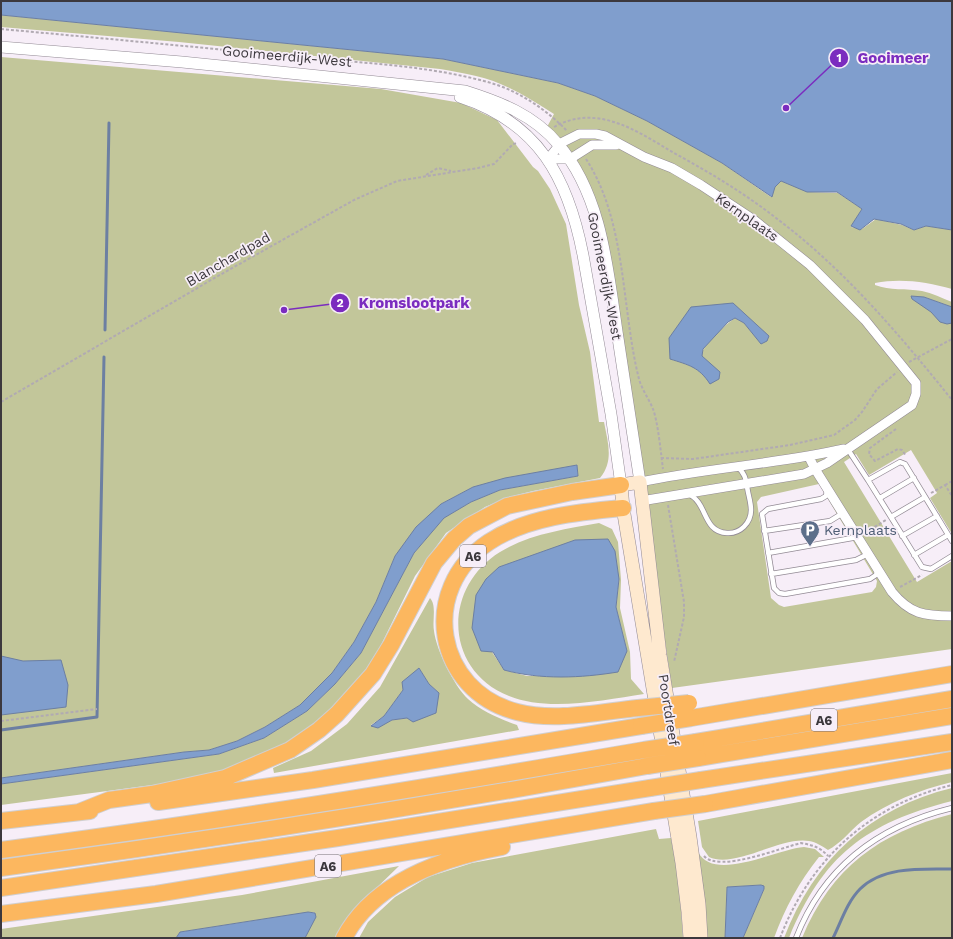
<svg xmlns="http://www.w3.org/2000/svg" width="953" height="939" font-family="'Work Sans',sans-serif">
<rect width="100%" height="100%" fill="#f7eef8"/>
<path fill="#c2c69a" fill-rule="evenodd" d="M1,15L443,59L558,83L595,96L647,121L722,163L771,197L775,187L781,181L810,192L838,193L862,209L851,227L862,229L876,219L902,225L914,230L926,226L952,230V289C927,282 901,278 875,283V285C890,291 906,288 922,291C932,293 942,298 952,302V307L924,297L952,312V534L930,498L937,493L911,450L869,475L856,454L844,462L917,582L952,561V649L672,688L606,249L595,206L547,127L554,114C530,99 504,82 476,76C464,73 452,71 440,69L179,42L1,27ZM733,303L761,343L744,323L735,318C727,323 702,346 702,354C701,363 708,375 710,383C699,367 689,365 670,358ZM819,484L877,581L876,587L872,592L784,607L779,605L771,598L757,502L761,497Z
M1,57L381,89L461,103L497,120L533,167L538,171L550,189L566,224L579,305L590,352L599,422H604C608,443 614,461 600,478L533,491L509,497L485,507L446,533L415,576L381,645L355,687L321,722L274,751L221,772L168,783L1,805V784L219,754L264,738L307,711L335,684L361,653L414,553L443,518L471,502L500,490L578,476L577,465L473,487L441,504L395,556L376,602L354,642L332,673L300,705L265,727L237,741L209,750L184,752L1,778Z
M599,523L612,529L618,542L621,580L620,608L630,652L631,679L644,694C604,700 548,712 509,696C444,670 442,588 500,552C529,534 566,529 599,523ZM548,550L619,579L616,607L627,651L550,676H527L504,670L492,652L499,567Z
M430,598C437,606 432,620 434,631C436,649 454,686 468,699C481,711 500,719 517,725L519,730L274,773L273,768L311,751L347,724L380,687ZM419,668L429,684L439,693L407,718L392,720L378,727L371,725L384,716Z
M952,773V782C919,790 889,802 861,822C850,831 840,844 828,850C822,846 816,842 809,841C781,836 735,869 709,857L702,847L698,821Z
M952,788V801C866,823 823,855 789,938H784C814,860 870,808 952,788Z
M952,814V938H802C832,867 879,833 952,814Z
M656,829L659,839L671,838L679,882L683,938H359L368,922L395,897L428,877L472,863Z
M804,847L815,849L824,857H819C799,882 785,908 774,938H743L764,889L761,885L727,887L725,938H706L698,852C714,883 777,849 804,847Z
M399,866L362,902L337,938H305L315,913L313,912L180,932L176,938L1,937V929L242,895Z"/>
<path fill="#809ecd" stroke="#6c7fa2" d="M1,1H952V230L926,226L914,230L901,224L874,219L860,230L851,226L862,209L837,192H807L781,181L775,187L772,197L722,163L647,121L595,96L558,83L443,59L1,15Z
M911,296L924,297L952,307V323L947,324L940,322L931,312L912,299Z
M733,303L769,336L767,341L761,344L744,323L735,318L728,322L703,349L702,356L720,372L719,379L710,384C699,367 689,365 670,359L669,338L691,307Z
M577,465L578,476L500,490L471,502L444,518L414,553L361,653L335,684L307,711L264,738L219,754L1,784V778L184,752L209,750L237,741L265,727L300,705L332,673L354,642L376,602L395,556L416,527L441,504L473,487L505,478Z
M608,539L615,551L619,579L616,607L627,651L618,672C581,678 541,680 504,670L493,652L481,651L472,628L476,595L486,579L499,567L575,540Z
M1,656L23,661L61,660L68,685L66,707L1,715Z
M419,668L429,684L439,693L436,713L413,722L407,718L392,720L378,728L371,726L384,716L403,690L402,682Z
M761,885L764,886V889L743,938H725L727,887Z
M308,912L315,913L316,917L305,938H176L180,932Z"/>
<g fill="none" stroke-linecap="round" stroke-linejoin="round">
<path stroke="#6c7fa2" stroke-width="3" d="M105,330L109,123
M1,730L97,717L104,357
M833,938C841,922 847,902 860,889C883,866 922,869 952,869"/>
<defs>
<path id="service" d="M847,448L868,480
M827,490L826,496L821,499L768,509L762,514L774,588L779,593L785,594L870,579L876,575L878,569
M688,494C708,502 702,532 727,533C740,534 751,523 751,510C751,504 749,497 748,492C746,482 746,473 737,467
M880,498L914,478
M891,517L925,497
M764,531L830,521L843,513
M902,536L937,516
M952,541L905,464L900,462L868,480L922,567L931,569L952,556
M768,553L858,537
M914,555L948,535
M771,574L856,560L868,554
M796,938C824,866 878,826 952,808"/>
<path id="minor" d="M548,159L561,143L579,134H596L605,136L644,157L672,168L701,185L754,220L810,265L865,320L916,383V394L912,405L827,463L804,474L641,501
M548,159H570L592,145H616
M809,457L815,469L892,592C910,614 924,616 952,616
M640,482C708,468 777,464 844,449"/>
<path id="tertiary" d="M1,47L182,62L465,91C500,102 534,115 558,144C603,196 608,273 618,338C625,386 633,434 640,482
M460,97C539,123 568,178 583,255L611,414L621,485"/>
<path id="secondary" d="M690,938L688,912L682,863L623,508L621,485L640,482L660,655L690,837L699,904L701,938"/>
<path id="motorway" d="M623,508C578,512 527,517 489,542C418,589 435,691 517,712C555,722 599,712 638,708
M691,718L952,674
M696,742L952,699
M698,758L952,716
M701,780L952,742
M158,802L313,780L641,726
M705,804L952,760
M79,812L109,800L152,794L225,778L290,750L319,730L337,714L373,674L391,645L434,563L454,539L469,526L507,506L572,492L621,485
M1,821L90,811
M1,850C216,822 430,787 644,750
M1,868C217,839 432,805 647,766
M1,888L338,838L650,788
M1,914L156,894L654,811
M344,938C374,881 443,858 502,847"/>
</defs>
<use href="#service" stroke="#938b95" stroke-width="6"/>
<use href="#minor" stroke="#938b95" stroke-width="10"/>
<use href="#tertiary" stroke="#938b95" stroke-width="12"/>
<use href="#secondary" stroke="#938b95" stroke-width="14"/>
<use href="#motorway" stroke="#d0cfd0" stroke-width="18"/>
<path stroke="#b1aab2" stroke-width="2" stroke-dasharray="3 2" stroke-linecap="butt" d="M1,29C99,38 198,47 296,57C361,63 428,65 491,83C519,91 547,110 567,131
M554,127C597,103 637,131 674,153C709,172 744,193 776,218C844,269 899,334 952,400
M586,159C627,222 621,308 639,379C642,390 649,399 653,409C658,422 661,454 663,469
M426,175L438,168L451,171
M909,362L952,339
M1,402L218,276L354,200L397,181L478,168L494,164L513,144L518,143
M896,429L870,448L869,454L875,461L898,449L902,450L906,456
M661,458L693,459L790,445L834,435L855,420L862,412L877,389L897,372
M945,485L952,481
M931,493L945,485L952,496
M668,505L684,602V617L674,662
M866,532L886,520
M900,587L922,575
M1,721L97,709
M704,856C719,873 780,848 801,843C812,845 820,847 828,856
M780,938C810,859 870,805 952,785"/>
<use href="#service" stroke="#fff" stroke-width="4.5"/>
<use href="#minor" stroke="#fff" stroke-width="9"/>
<use href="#tertiary" stroke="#fff" stroke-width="11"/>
<use href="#secondary" stroke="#fee9cf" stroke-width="13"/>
<use href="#motorway" stroke="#fcb75f" stroke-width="16"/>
<defs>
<path id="motorway-bridge" d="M638,708L689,703
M641,726L691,718
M644,750L696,742
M647,766L698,758
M650,788L701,780
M654,811L705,804"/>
</defs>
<use href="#motorway-bridge" stroke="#d0cfd0" stroke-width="18" stroke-linecap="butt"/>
<use href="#motorway-bridge" stroke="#fcb75f" stroke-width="16"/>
</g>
<defs>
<symbol id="parking-pin" viewBox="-11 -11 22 30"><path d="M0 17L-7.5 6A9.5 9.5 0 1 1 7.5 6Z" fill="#5c6f8a" stroke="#f7eef8"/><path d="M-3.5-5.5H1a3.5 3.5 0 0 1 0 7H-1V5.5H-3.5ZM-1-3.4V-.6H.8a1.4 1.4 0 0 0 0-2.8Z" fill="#fff"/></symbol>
</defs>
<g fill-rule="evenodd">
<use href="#parking-pin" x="799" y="519" width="22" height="30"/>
</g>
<g text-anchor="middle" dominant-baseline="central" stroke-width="3.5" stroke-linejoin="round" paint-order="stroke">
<g fill="#f7eef8" stroke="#746f75" stroke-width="1">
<rect x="460" y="545" width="26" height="22" rx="3"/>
<rect x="811" y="709" width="26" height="22" rx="3"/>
<rect x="315" y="855" width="26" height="22" rx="3"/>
</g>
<g font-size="13" font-weight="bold" fill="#3c383d">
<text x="473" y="556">A6</text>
<text x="824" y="720">A6</text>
<text x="328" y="866">A6</text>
</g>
<g font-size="14" fill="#3c383d" stroke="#f7eef8">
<text transform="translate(287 56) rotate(5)">Gooimeerdijk-West</text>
<text transform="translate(747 217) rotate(35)">Kernplaats</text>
<text transform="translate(228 259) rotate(-30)">Blanchardpad</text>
<text transform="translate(605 276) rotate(79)">Gooimeerdijk-West</text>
<text transform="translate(669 710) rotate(81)">Poortdreef</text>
</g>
<g font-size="14" fill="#4e5e75" stroke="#f7eef8" text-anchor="start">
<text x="824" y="530">Kernplaats</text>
</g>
</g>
<path fill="none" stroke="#7b2cbf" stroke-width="1.5" d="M786 108L839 58M284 310L340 303"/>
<g fill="#7b2cbf" stroke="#f7eef8" stroke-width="1.5">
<circle cx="786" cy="108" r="4"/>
<circle cx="284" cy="310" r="4"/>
<circle cx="839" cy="58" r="10"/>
<circle cx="340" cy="303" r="10"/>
</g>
<g font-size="12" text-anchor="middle" font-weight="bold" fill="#fff">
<text x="839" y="62">1</text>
<text x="340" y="307">2</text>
</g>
<g font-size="15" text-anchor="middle" font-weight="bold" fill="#7b2cbf" stroke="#f7eef8" stroke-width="3.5" stroke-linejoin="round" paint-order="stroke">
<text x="893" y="63">Gooimeer</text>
<text x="414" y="308">Kromslootpark</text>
</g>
<rect width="953" height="939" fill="none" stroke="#3c383d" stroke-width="4"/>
</svg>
